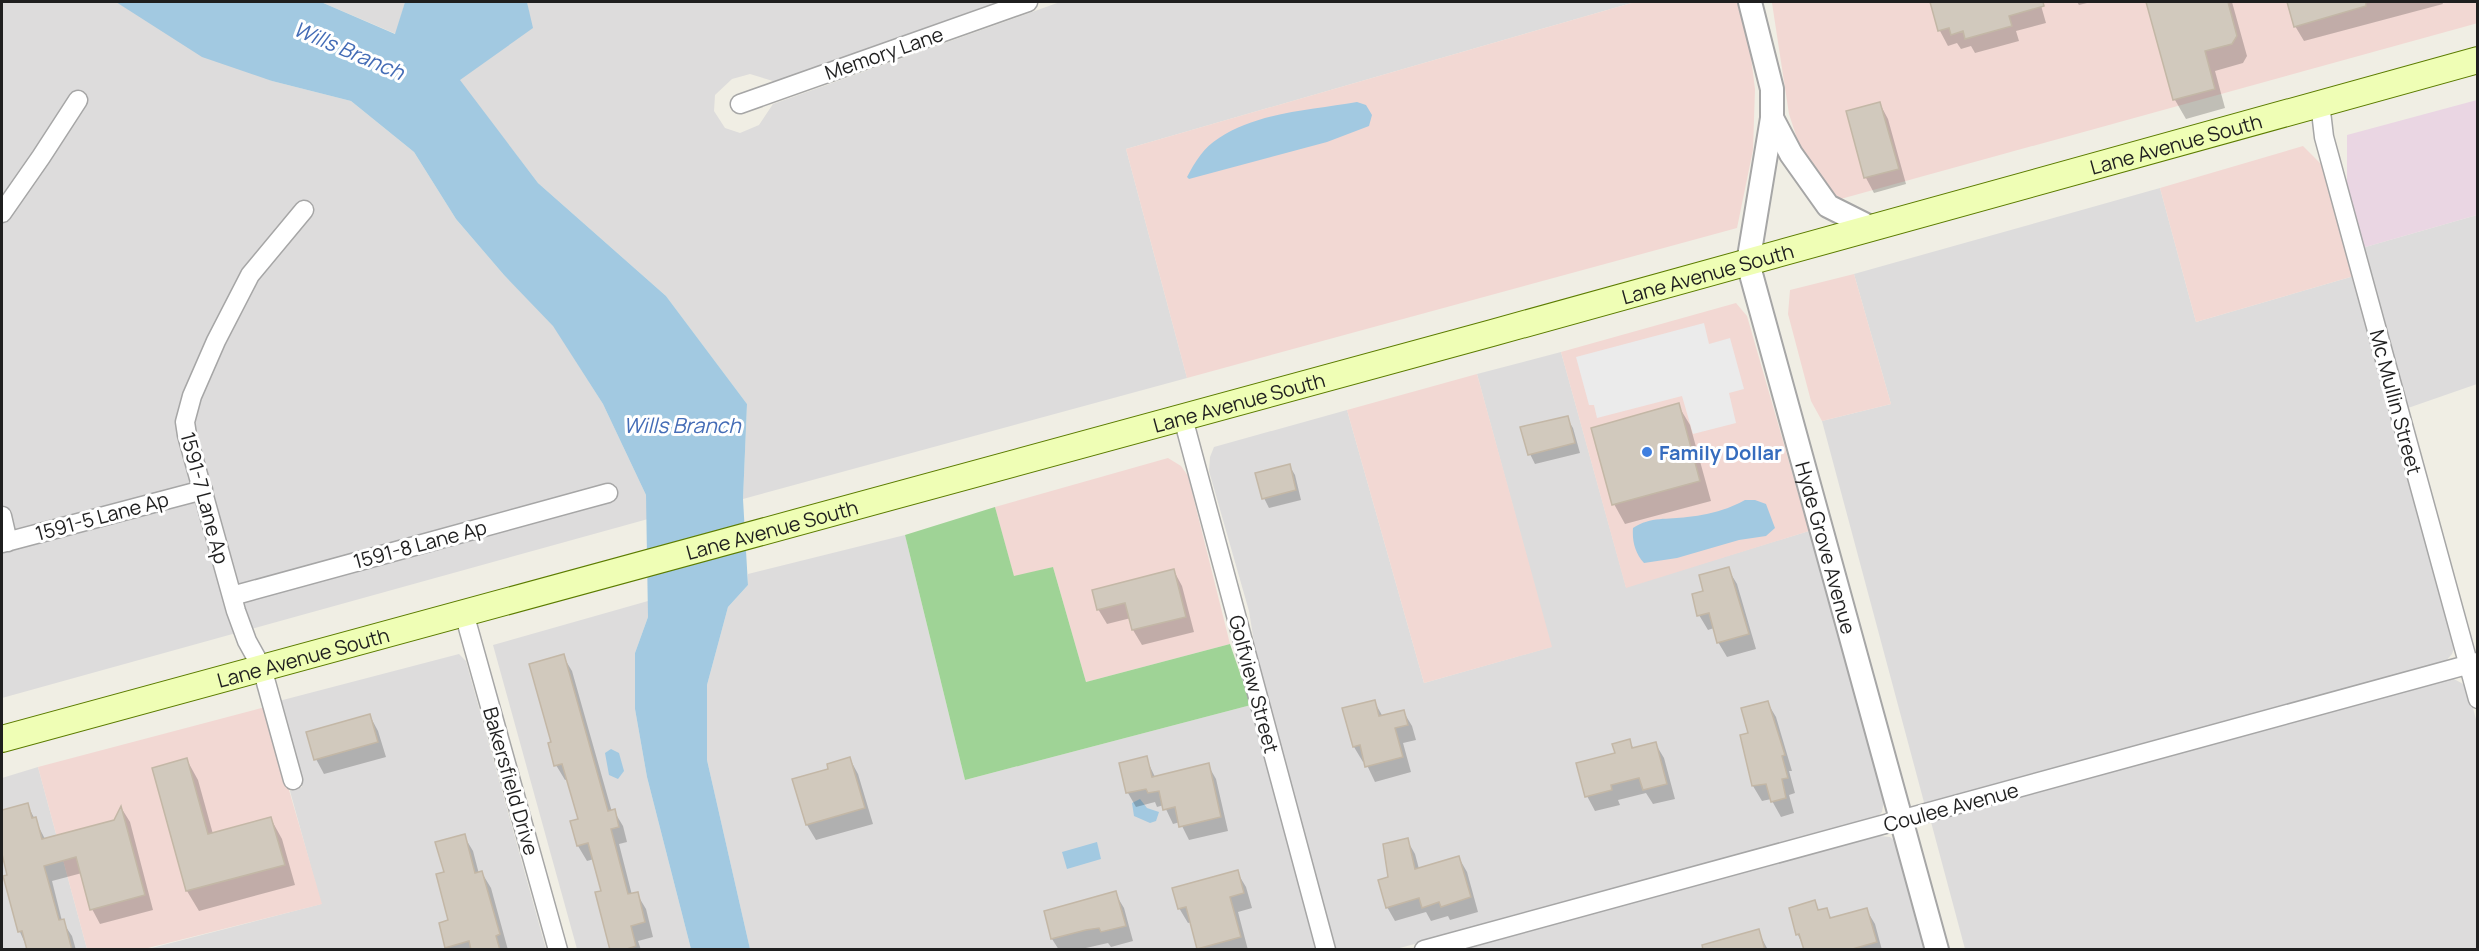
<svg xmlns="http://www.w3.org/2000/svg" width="2479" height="951" font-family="Manrope,sans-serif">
<rect width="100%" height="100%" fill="#f0eee4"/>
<path fill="#dddcdc" d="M2,2H116L272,81L351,101L414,152L456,219L504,275L553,325L603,404L646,495L648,519L2,698Z
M321,2H405L396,34Z
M527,2H1007L797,77L773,81L750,74L732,79L715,95L714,111L725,128L740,133L759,125L773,104L1060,2H1635L1126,149L1187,378L743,499L747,404L666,296L538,183L459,80L532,28Z
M2160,188L2196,322L2354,276L2455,646L2452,654L2444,663L1925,806L1822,421L1891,404L1854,274Z
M2477,215V384L2408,408L2362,248Z
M1561,352L1626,587L1809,531L1884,800L1882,812L1874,820L1396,949H1336L1258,667L1249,611L1209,471L1210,457L1214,447L1347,410L1424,683L1551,647L1477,374Z
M905,535L965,780L1251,705L1318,949H750L707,760V685L728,607L748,585V574Z
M648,601V617L635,653V709L647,777L691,949H577L493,645Z
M459,654L466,661L546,949L144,950L321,904L290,791L302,787L279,701Z
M2452,678L2467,686L2477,723V949H1965L1931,822Z
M38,767L87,949L2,950V778Z
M1880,836L1890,837L1897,843L1926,950H1457Z"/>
<path fill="#f2d8d3" d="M1635,2H1739L1748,33L1755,89L1753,150L1737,228L1187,378L1126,149Z
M1776,2H2477L2478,23L1837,200L1804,160L1789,114L1772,3Z
M2303,146L2323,166L2354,276L2196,322L2160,188Z
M1854,274L1891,404L1822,421L1811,401L1788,314L1790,290Z
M1736,303L1747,316L1809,531L1626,588L1561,352Z
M1477,374L1552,647L1424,683L1347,410Z
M1168,458L1181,466L1188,476L1230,644L1086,682L1053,567L1014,577L995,507Z
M265,707L322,904L144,949H87L38,767Z"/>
<path fill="#ead6e3" d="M2477,100V215L2362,248L2347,190V135Z"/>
<path fill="#9fd396" d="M995,507L1014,576L1053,567L1086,682L1230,644L1251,705L965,780L905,535Z"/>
<path fill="#ebebeb" d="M1704,323L1709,344L1730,338L1744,389L1729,393L1736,423L1693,434L1682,396L1597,418L1594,405H1589L1576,357Z"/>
<path fill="#a2c9e1" d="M116,2H321L395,34L405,2H527L533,28L460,80L538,183L666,296L747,404L743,499L748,585L728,607L707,685V760L750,949H691L647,777L635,709V653L648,617L646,495L603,404L553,326L504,275L456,219L414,152L351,101L272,81L202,57Z
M1357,102L1366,105L1372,115L1369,126L1327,142L1189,179L1187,177C1195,162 1204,147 1219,138C1258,112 1312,110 1357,102Z
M1745,500H1755L1766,504L1775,528L1766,536L1739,540L1677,558L1644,563C1635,553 1632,541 1633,528C1651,516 1668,520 1687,517C1708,515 1727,510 1745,500Z
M611,749L619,753L624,771L618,779L609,775L605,753Z
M1140,799L1147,808L1159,812L1156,821L1150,823L1134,816L1132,803Z
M1097,842L1101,859L1067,869L1062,852Z"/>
<path fill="#0003" d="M1932,2H2040L2046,23L2016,31L2019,41L1975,53L1971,46L1961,49L1957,43L1948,46L1940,31Z
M2077,2H2091L2079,5Z
M2148,2H2232L2247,56L2243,63L2215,71L2225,108L2186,119L2175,100Z
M2288,2H2442L2443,4L2304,41L2295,26Z
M1880,104L1888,119L1906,184L1874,193L1866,178L1848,112Z
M1678,405L1690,425L1711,501L1625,524L1614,504Z
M1567,418L1573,428L1580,453L1535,464L1530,454Z
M1289,465L1295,475L1301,500L1269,508L1264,498Z
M1728,569L1737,584L1756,649L1727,657L1718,642L1714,628L1708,630L1699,615L1705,592Z
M1174,571L1182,586L1194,632L1142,645L1133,630L1131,618L1107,624L1098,609Z
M563,656L572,671L612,812L614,811L623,826L627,842L619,844L632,895L637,894L646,909L653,937L638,941L641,950H612L602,892L594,859L587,861L578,846L580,820L568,779L565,780L556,765L553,743Z
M1374,701L1383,717L1403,711L1412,726L1416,740L1403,743L1411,772L1375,782L1365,761L1363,762L1354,747Z
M1767,702L1776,717L1792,771H1789L1795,793L1789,795L1794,813L1781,817L1771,799L1762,801L1753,786L1750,734Z
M370,716L378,731L386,757L324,774L316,759Z
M1629,741L1634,749L1655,743L1664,758L1675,799L1653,804L1646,793L1618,800L1620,805L1595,811L1587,796L1617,754Z
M1146,758L1155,777L1208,765L1216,779L1228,831L1189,840L1180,822L1173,824L1164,805L1157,807L1155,802L1136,807L1128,793L1121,764Z
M850,759L858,774L873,824L816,840L807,825L794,780L830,770Z
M187,760L198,780L213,834L271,819L282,839L295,885L199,911L187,891L154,769Z
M27,804L45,839L115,821L122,809L130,822L153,910L100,924L92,909L82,873L52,881L62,921L72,936L76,950H28L20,932L5,877L9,876L2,848V811Z
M464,836L473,851L479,874L482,873L491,888L508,950H448L447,948L441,924L450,921L446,873Z
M1407,840L1415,854L1419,869L1459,858L1467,872L1478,912L1450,920L1448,916L1431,921L1426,912L1395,921L1387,907L1390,878Z
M1237,872L1246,887L1252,908L1238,912L1248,950H1200L1192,922L1188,923L1179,908Z
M1115,893L1124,908L1133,941L1111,947L1108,943L1077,950H1059L1052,939L1045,913Z
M1814,902L1820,912L1826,910L1832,919L1866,909L1875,924L1882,950H1805L1798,935L1790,909Z
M1758,931L1768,950H1711Z"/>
<path fill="#d1c9bd" stroke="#c3b7a6" stroke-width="1.5" d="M1930,2H2043L2044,6L2009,16L2012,26L1965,39L1963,31L1951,35L1949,28L1938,31Z
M2146,2H2228L2237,36L2232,44L2205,51L2215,89L2173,100Z
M2287,2H2366V6L2294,27Z
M1880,102L1899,169L1864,178L1846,111Z
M1679,403L1700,481L1612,505L1591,428Z
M1568,416L1575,443L1528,455L1520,427Z
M1290,464L1296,490L1262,499L1255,473Z
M1729,567L1749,634L1717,643L1709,613L1697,616L1692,594L1703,591L1699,575Z
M1174,569L1186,617L1132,630L1125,603L1097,610L1092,590Z
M564,654L608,811L615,809L619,827L611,829L628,894L638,892L645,922L631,926L636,946L624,950H610L595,892L601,891L588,843L577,846L570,821L578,819L562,764L554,766L548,743L551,742L529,664Z
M1375,700L1379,716L1404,710L1408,725L1395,728L1403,757L1365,767L1360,745L1353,747L1342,708Z
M1768,701L1785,755L1782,756L1788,778L1782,779L1786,798L1771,802L1766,784L1752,786L1740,735L1748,733L1741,708Z
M370,714L378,742L314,760L306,732Z
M1630,739L1632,748L1656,742L1667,784L1643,790L1639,778L1611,785L1612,790L1585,797L1576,763L1615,753L1612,744Z
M1147,756L1152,777L1209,763L1221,817L1179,827L1175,807L1163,810L1159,791L1148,793L1146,789L1126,793L1119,763Z
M850,757L865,808L806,825L792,779L828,769L827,764Z
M187,758L208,834L271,817L285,865L186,891L152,768Z
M28,803L32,818L36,817L42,839L114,820L121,806L145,895L90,910L76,857L44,866L59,920L64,919L72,950H27L22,931L18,932L3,876L7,875L2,854V810Z
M465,834L475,873L482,871L500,934L496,936L500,950H471L469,941L445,948L439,923L448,920L436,874L444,872L435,842Z
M1408,838L1415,869L1459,856L1471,897L1441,907L1439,902L1422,908L1419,898L1386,908L1378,880L1388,877L1383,844Z
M1238,870L1244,893L1230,897L1241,937L1197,949L1186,907L1178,909L1172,888Z
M1116,891L1126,926L1101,932L1099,928L1086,930L1051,939L1044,911Z
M1815,900L1818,910L1827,908L1830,918L1867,908L1877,942L1849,950H1804L1799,934L1796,935L1789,908Z
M1759,929L1765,950H1703L1702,945Z"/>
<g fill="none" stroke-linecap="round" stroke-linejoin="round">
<defs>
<path id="minor" d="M2320,103L2324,137L2478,699
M740,104L1028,2
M2,213L41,157L78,100
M1183,418L1326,950
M2,516L8,542
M2,543L203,490
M232,596L608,493
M464,613L558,950
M293,780L262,668L247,641L236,611L187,435L185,422L192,396L216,341L250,275L304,210
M1424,950L2478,662"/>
<g id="tertiary">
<path id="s1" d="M1750,2L1772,89V118L1748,263L1937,950"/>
<path d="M1772,118L1791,154L1828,206L1872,228"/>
</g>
<g id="secondary">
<path id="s2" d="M2,739L1492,333L2478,60"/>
</g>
</defs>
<use href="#minor" stroke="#a6a6a6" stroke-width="21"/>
<use href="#tertiary" stroke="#a6a6a6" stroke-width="26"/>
<use href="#secondary" stroke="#5c7c00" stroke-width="28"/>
<use href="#minor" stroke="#fff" stroke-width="18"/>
<use href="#tertiary" stroke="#fff" stroke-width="22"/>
<use href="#secondary" stroke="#effeb5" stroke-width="26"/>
</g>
<circle fill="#3f7fe0" stroke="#fff" stroke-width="2" cx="1647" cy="452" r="6"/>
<g text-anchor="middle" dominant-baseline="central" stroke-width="6" stroke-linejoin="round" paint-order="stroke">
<g font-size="20" fill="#1f1f1f" stroke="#fff">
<text transform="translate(884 53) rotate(-19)">Memory Lane</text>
<text stroke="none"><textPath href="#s2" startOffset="2254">Lane Avenue South</textPath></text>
<text stroke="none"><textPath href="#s2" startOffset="1768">Lane Avenue South</textPath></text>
<text stroke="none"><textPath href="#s2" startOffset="1282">Lane Avenue South</textPath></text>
<text transform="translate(2396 402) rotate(75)">Mc Mullin Street</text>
<text transform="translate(205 498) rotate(75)">1591-7 Lane Ap</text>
<text transform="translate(102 516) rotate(-15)">1591-5 Lane Ap</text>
<text stroke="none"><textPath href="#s2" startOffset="798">Lane Avenue South</textPath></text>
<text transform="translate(420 544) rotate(-15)">1591-8 Lane Ap</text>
<text stroke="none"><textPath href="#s1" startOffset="561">Hyde Grove Avenue</textPath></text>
<text stroke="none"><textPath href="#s2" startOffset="312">Lane Avenue South</textPath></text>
<text transform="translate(1254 684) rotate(75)">Golfview Street</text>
<text transform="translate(511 781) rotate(74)">Bakersfield Drive</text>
<text transform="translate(1951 807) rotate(-15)">Coulee Avenue</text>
</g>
<g font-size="20" font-weight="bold" fill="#366cbe" stroke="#fff" text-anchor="start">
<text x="1659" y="452">Family Dollar</text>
</g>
<g font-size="21" font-style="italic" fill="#446cb6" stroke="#fff">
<text transform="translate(349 50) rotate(23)">Wills Branch</text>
<text x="682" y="425">Wills Branch</text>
</g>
</g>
<rect width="2479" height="951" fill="none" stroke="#1f1f1f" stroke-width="6"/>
</svg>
